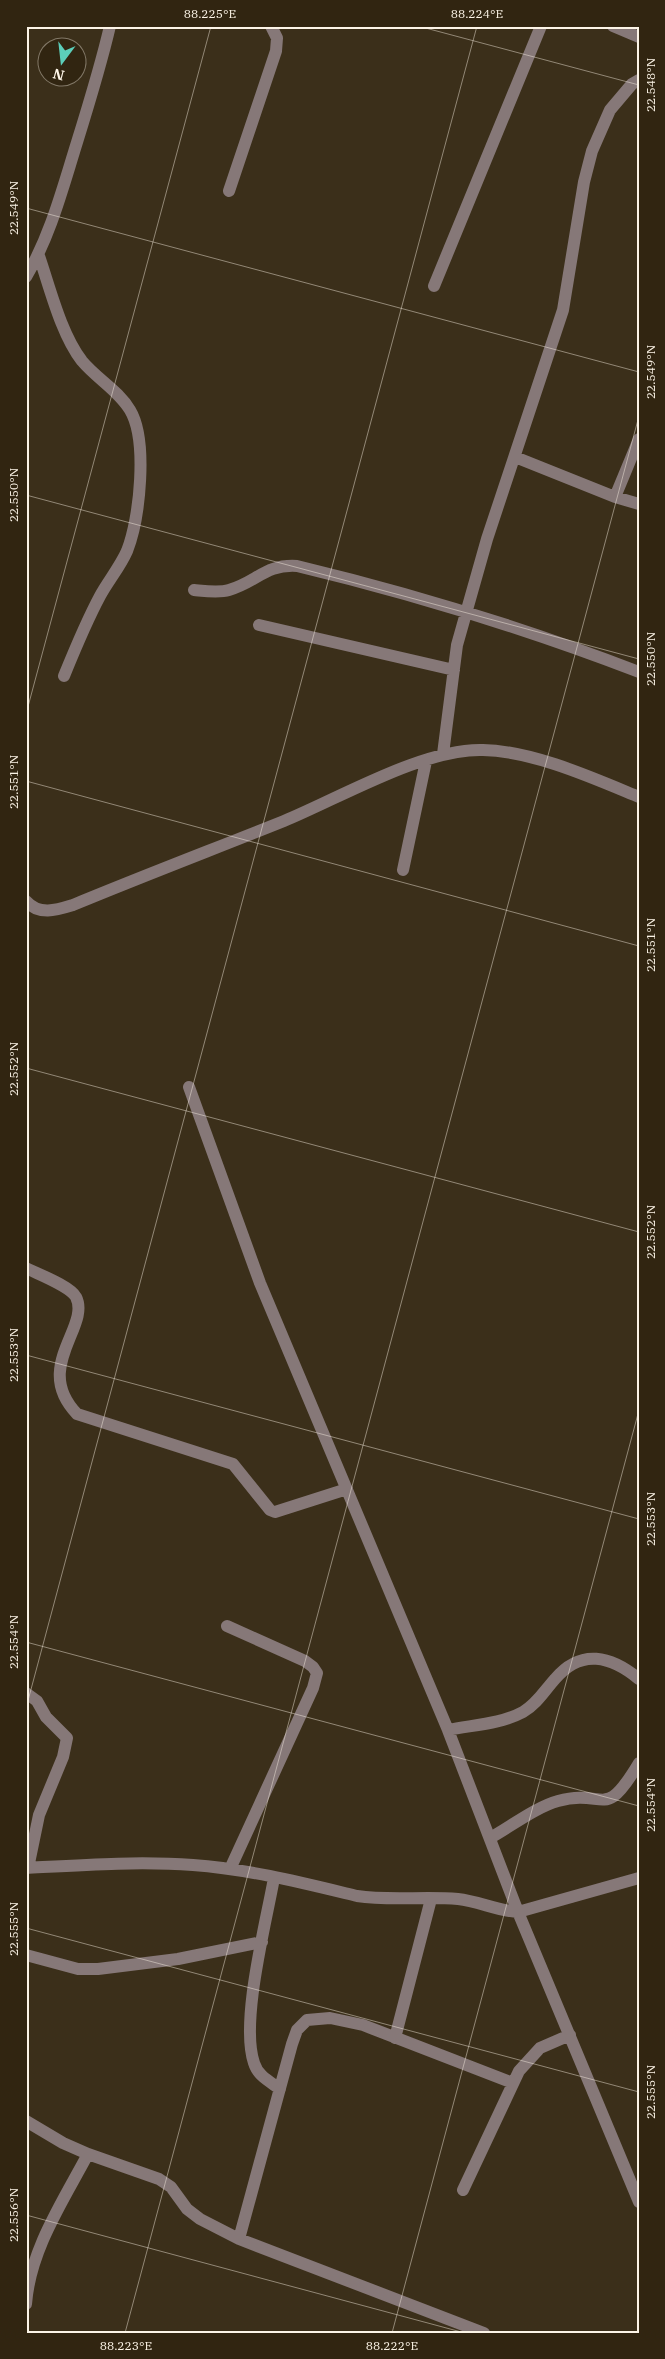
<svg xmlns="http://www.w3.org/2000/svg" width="665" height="2359" font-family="'IBM Plex Serif',serif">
<rect width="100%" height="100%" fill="#3b2f1a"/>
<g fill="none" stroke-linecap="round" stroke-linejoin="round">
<path stroke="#867878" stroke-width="12" d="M613,26L639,37
M229,191L276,51L277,38L271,26
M39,256C50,288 61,334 82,361C97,379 118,390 130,410C148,440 140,518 127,551C120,567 108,581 100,596C86,622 75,649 64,676
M26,277C49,238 61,194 74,152C87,110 100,69 110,26
M434,286L541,26
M515,457L615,497L639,504
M615,497L639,439
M194,590C205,591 219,593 229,590C257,582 265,564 297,566C414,594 527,629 639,672
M259,625L454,670
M443,754L457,645L487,539L563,310L584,182L592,151L610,110L632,84L639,80
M403,870L426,761
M26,901C39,916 57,910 73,905C143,876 214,849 284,821C340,798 424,748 483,750C533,751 593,778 639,797
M189,1087L260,1283L448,1730L518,1912L639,2202
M26,1268C38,1274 70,1286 76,1297C91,1327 32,1367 77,1414L233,1464L270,1510L275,1512L347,1489
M227,1626L305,1661L313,1667L317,1673L313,1688L230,1869
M26,1693L37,1701L46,1717L67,1738L63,1757L39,1815L28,1868
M448,1730C472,1725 501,1724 523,1712C537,1704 545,1690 555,1679C581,1648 611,1656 639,1679
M490,1838C510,1827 536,1807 558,1801C607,1788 603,1823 639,1763
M26,1868C81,1865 138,1861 193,1865C248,1869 303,1883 357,1896C390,1901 424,1896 458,1899C478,1901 498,1911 518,1912L639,1878
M274,1878C266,1923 240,2022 254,2063C258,2076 269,2081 280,2089
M26,1955L78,1969H98L178,1959L262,1942
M395,2038L431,1899
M26,2121L63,2143L88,2154L159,2179L171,2187L187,2209L200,2219L239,2239L484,2333
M463,2190L519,2071L540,2048L570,2035
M239,2239L292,2044L297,2030L307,2020L330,2018L363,2025L513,2083
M26,2304C30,2250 63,2201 88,2154"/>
</g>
<path fill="none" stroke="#fcf4e7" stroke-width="1" stroke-opacity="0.45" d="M418,26L639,85M26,208L639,372M26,495L639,659M26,714L211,26M26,781L639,946M26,1068L639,1232M26,1355L639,1519M26,1642L639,1806M26,1708L477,26M26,1928L639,2092M26,2215L465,2333M125,2333L639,416M392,2333L639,1410"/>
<rect width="665" height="2359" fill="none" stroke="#312511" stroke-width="55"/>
<g transform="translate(62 62) rotate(195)"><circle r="24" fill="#312511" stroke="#827867"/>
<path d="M0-4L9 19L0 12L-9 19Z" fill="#5cceba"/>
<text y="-8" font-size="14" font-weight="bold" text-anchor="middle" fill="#fcf4e7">N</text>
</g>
<rect x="28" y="28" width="610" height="2304" fill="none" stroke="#fcf4e7" stroke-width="2"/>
<g font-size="12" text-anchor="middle" fill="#fcf4e7">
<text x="210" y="18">88.225°E</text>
<text x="477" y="18">88.224°E</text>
<text transform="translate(651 85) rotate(-90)" y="4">22.548°N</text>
<text transform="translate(14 208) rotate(-90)" y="4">22.549°N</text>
<text transform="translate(651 372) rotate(-90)" y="4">22.549°N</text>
<text transform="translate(14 495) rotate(-90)" y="4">22.550°N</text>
<text transform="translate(651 659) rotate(-90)" y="4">22.550°N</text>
<text transform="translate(14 782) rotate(-90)" y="4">22.551°N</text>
<text transform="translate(651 945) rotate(-90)" y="4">22.551°N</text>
<text transform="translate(14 1069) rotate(-90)" y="4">22.552°N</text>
<text transform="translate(651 1232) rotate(-90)" y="4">22.552°N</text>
<text transform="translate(14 1355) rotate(-90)" y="4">22.553°N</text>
<text transform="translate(651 1519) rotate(-90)" y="4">22.553°N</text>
<text transform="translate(14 1642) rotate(-90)" y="4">22.554°N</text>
<text transform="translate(651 1805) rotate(-90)" y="4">22.554°N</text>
<text transform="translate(14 1929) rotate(-90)" y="4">22.555°N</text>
<text transform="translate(651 2092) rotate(-90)" y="4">22.555°N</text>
<text transform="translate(14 2215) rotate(-90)" y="4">22.556°N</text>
<text x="126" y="2350">88.223°E</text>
<text x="392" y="2350">88.222°E</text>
</g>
</svg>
